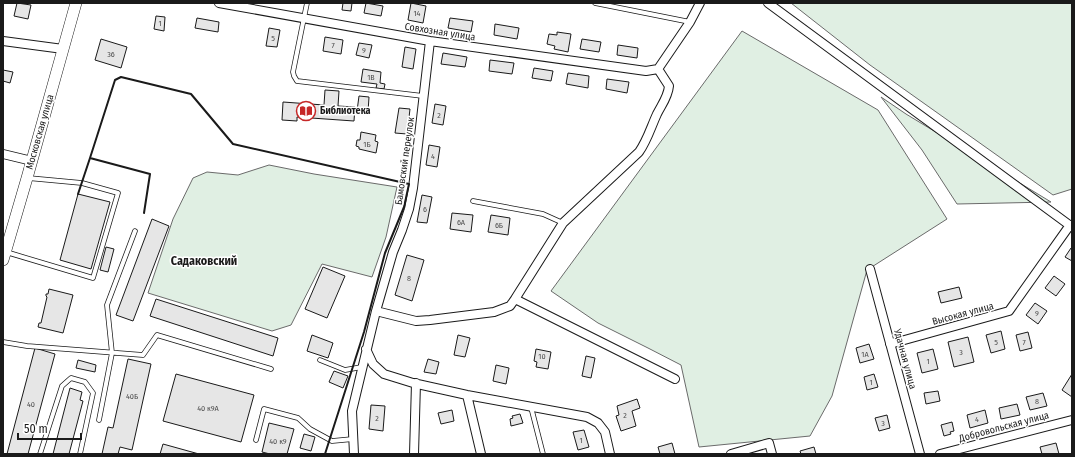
<svg xmlns="http://www.w3.org/2000/svg" width="1075" height="457" font-family="'Fira Sans Condensed',sans-serif">
<rect width="100%" height="100%" fill="#fff"/>
<path fill="#e0efe3" stroke="#6a6a6a" d="M791,3H1072V189L1053,195L870,65Z
M742,31L878,110L947,219L867,270L832,396L810,436L699,447L681,365L648,348L598,323L551,291Z
M881,97L906,114L1051,202L957,204L922,150Z
M269,165L314,174L397,187L386,237L372,277L322,264L291,325L272,331L148,293L173,219L193,178L207,172L238,175Z"/>
<path fill="#e6e6e6" stroke="#1a1a1a" d="M17,3L31,5L28,19L14,16Z
M343,3H352L351,11L342,10Z
M366,3L383,6L381,16L364,13Z
M411,3L426,6L423,23L408,20Z
M156,16L165,17L164,31L154,29Z
M197,18L219,22L218,32L195,28Z
M450,18L473,21L471,32L448,28Z
M495,24L519,28L517,39L494,35Z
M269,28L280,30L277,47L266,46Z
M557,32L571,34L568,52L554,49L555,46L547,44L549,34L557,35Z
M325,37L343,40L341,54L323,51Z
M101,39L127,47L121,68L95,60Z
M582,39L601,42L599,52L580,49Z
M359,43L372,45L369,58L356,55Z
M618,45L638,48L637,58L617,55Z
M405,47L416,49L413,69L402,67Z
M443,53L467,57L465,67L441,64Z
M490,60L514,63L512,74L489,71Z
M534,68L553,71L551,81L532,78Z
M363,69L381,72L380,83L385,84L384,89L376,88L377,84L361,82Z
M3,70L13,72L10,83L3,81Z
M568,73L589,76L588,88L566,84Z
M607,79L629,82L627,93L606,89Z
M325,90L339,91L338,106L355,107L354,121L297,117V121L282,120L283,102L324,105Z
M359,96L369,97L368,112L357,111Z
M435,104L446,106L443,125L432,123Z
M399,108L410,109L407,134L395,133Z
M361,132L376,135L375,141L378,142L376,153L359,149V147L356,146L357,140H360Z
M429,145L440,147L437,167L426,165Z
M78,194L110,202L91,269L60,260Z
M422,195L432,197L427,223L417,222Z
M452,213L473,215L471,232L450,229Z
M491,215L510,218L508,235L488,232Z
M152,219L169,226L133,321L116,315Z
M106,247L114,249L108,272L100,270Z
M1071,248L1072,249V261L1065,257Z
M407,255L424,260L412,301L395,295Z
M323,267L345,276L327,318L305,309Z
M1054,276L1065,284L1056,296L1045,288Z
M959,287L962,298L941,303L938,292Z
M49,289L73,295L63,333L38,327L39,323H41L47,297L46,296V294H48Z
M156,299L278,338L273,356L150,316Z
M1035,303L1047,311L1038,324L1026,315Z
M1001,331L1005,349L991,353L986,335Z
M1028,332L1032,348L1020,351L1016,335Z
M312,335L333,343L328,358L307,351Z
M458,335L470,338L465,357L454,355Z
M968,337L974,362L954,367L948,342Z
M869,344L874,359L860,363L856,348Z
M35,348L55,354L28,454H7Z
M536,349L551,352L548,369L536,367L537,362L534,361Z
M933,349L938,369L922,373L917,353Z
M586,356L595,358L591,378L582,376Z
M128,359L151,364L132,450L120,447L118,454H102L108,427L113,428Z
M428,359L439,362L436,374L424,372Z
M78,360L96,365L95,372L76,368Z
M496,365L509,368L506,384L493,381Z
M334,371L348,376L343,388L329,382Z
M176,374L254,395L241,442L163,421Z
M874,374L878,387L867,390L864,377Z
M1072,374V397L1062,390Z
M70,388L82,392L80,400L83,401L69,454H53Z
M938,391L940,401L926,404L924,393Z
M1043,393L1047,406L1030,410L1026,397Z
M637,399L640,408L632,411L636,426L621,431L616,416L619,415L617,406Z
M1017,404L1020,415L1001,419L999,408Z
M371,405L385,406L383,431L369,429Z
M452,410L454,421L441,424L438,413Z
M985,410L988,423L970,428L967,415Z
M520,414L523,423L511,426L510,419L513,418L512,416Z
M887,415L890,428L879,431L875,418Z
M952,422L954,431L950,432L951,434L944,436L941,425Z
M269,423L294,429L287,454H270L262,452Z
M584,430L589,447L578,450L573,432Z
M304,434L315,437L311,451L300,448Z
M672,443L675,454H660L658,447Z
M1056,443L1059,454H1042L1040,447Z
M163,444L199,454H160Z
M814,447L816,454H801L800,451Z"/>
<g fill="none" stroke-linecap="round" stroke-linejoin="round">
<defs>
<path id="service" d="M307,3L293,72L294,76L297,81L423,96
M595,3L690,22
M473,201L543,214L563,223
M6,252L93,278L118,193L82,183L28,178
M3,342L27,346L143,355L157,335L271,369
M320,360L345,370L362,367
M531,407L543,454
M99,420L112,353L107,305L135,231
M256,440L264,409L298,418L310,429L332,441L353,439
M40,454L62,386L71,378L85,382L93,393L80,454"/>
<path id="minor" d="M219,3L430,41L646,71L658,69
M768,3L1072,227
M3,41L63,49
M658,69L690,22L700,3
M3,154L32,161
M870,269L920,454
M515,299L675,379
M376,311L416,321L430,320L494,312L510,306L515,299L563,223L639,152C647,141 651,127 657,114C662,104 668,97 669,86L658,69
M890,344L1009,311L1070,225
M366,349L373,364L384,374L413,383L467,395L587,417L598,423L605,432L610,454
M467,395L481,454
M354,454L352,411L376,311L393,252L402,230L409,209L413,188L430,41
M414,454L416,383
M731,454L769,443L772,454
M940,454L1072,420"/>
<path id="secondary" d="M3,260L27,178L76,3"/>
</defs>
<use href="#service" stroke="#1a1a1a" stroke-width="5.5"/>
<use href="#minor" stroke="#1a1a1a" stroke-width="10"/>
<use href="#secondary" stroke="#1a1a1a" stroke-width="12"/>
<use href="#service" stroke="#fff" stroke-width="4"/>
<use href="#minor" stroke="#fff" stroke-width="8"/>
<use href="#secondary" stroke="#fff" stroke-width="11"/>
<path stroke="#1a1a1a" stroke-width="2" d="M90,158L150,174L144,213
M78,194L90,158L115,80L121,77L191,94L233,144L409,184L404,207L385,253L364,332L325,454"/>
</g>
<defs>
<symbol id="library-ring" viewBox="-11 -11 22 22"><circle r="9.5" fill="#fff" stroke="#c62828" stroke-width="1.5"/><path d="M-6-4Q-3-5.5-.7-3.5V5Q-3 3-6 4ZM6-4Q3-5.5 .7-3.5V5Q3 3 6 4Z" fill="#c62828"/></symbol>
</defs>
<g fill-rule="evenodd">
<use href="#library-ring" x="295" y="100" width="22" height="22"/>
</g>
<g text-anchor="middle" dominant-baseline="central" stroke-width="3" stroke-linejoin="round" paint-order="stroke">
<g font-size="8" fill="#4d4d4d">
<text x="417" y="13">14</text>
<text x="160" y="23">1</text>
<text x="273" y="38">5</text>
<text x="333" y="45">7</text>
<text x="364" y="50">9</text>
<text x="111" y="54">36</text>
<text x="371" y="77">1В</text>
<text x="439" y="115">2</text>
<text x="367" y="144">1Б</text>
<text x="433" y="156">4</text>
<text x="425" y="209">6</text>
<text x="461" y="222">6А</text>
<text x="499" y="225">6Б</text>
<text x="409" y="278">8</text>
<text x="1037" y="313">9</text>
<text x="996" y="342">5</text>
<text x="1024" y="342">7</text>
<text x="961" y="352">3</text>
<text x="865" y="354">1А</text>
<text x="542" y="356">10</text>
<text x="928" y="361">1</text>
<text x="871" y="382">1</text>
<text x="132" y="396">40Б</text>
<text x="1037" y="401">8</text>
<text x="31" y="404">40</text>
<text x="208" y="408">40 к9А</text>
<text x="625" y="415">2</text>
<text x="377" y="418">2</text>
<text x="977" y="419">4</text>
<text x="883" y="423">3</text>
<text x="581" y="440">1</text>
<text x="278" y="441">40 к9</text>
</g>
<g font-size="10" fill="#1a1a1a" stroke="#fff">
<text transform="translate(440 32) rotate(9)">Совхозная улица</text>
<text transform="translate(40 132) rotate(-74)">Московская улица</text>
<text transform="translate(405 161) rotate(-82)">Бамовский переулок</text>
<text transform="translate(963 314) rotate(-15)">Высокая улица</text>
<text transform="translate(905 359) rotate(75)">Удачная улица</text>
<text transform="translate(1004 427) rotate(-15)">Добровольская улица</text>
</g>
<g font-size="10" font-weight="bold" fill="#1a1a1a" stroke="#fff" text-anchor="start">
<text x="320" y="111">Библиотека</text>
</g>
<g font-size="12" font-weight="bold" fill="#1a1a1a" stroke="#fff">
<text x="204" y="261">Садаковский</text>
</g>
</g>
<rect width="1075" height="457" fill="none" stroke="#1a1a1a" stroke-width="8"/>
<path d="M18 433v6h63v-6" fill="none" stroke="#1a1a1a" stroke-width="2"/>
<text x="24" y="433" font-size="12" fill="#1a1a1a" stroke="#ffffff" stroke-width="3" paint-order="stroke">50 m</text>
</svg>
